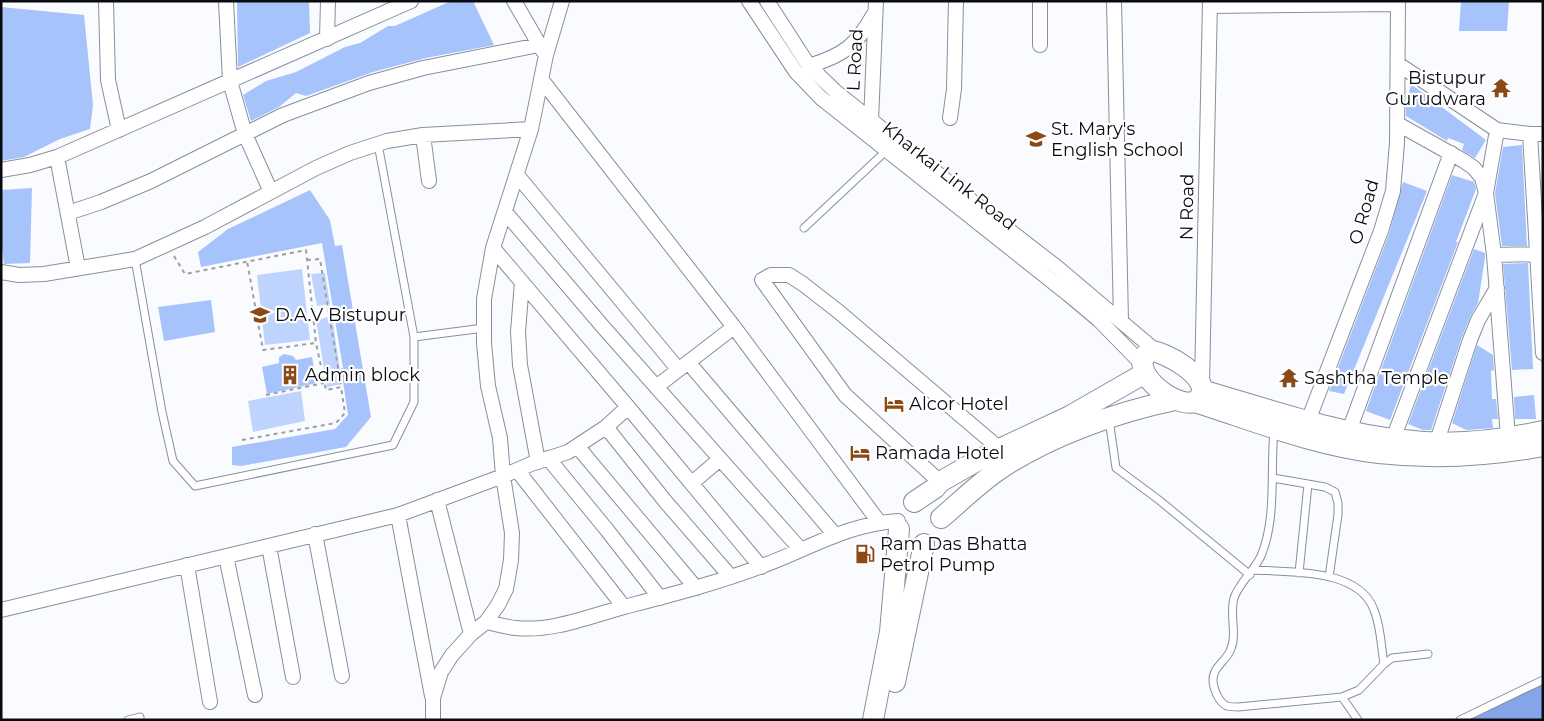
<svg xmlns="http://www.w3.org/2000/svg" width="1544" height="721" font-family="Montserrat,sans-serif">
<rect width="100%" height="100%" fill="#f9fbfe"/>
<path fill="#bed4ff" d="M302,269L310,340L265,345L257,275Z
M325,273L330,304L317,306L311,274Z
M332,316L342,384L327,387L316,320Z
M301,391L305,421L253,432L248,401Z"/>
<path fill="#84a5ea" d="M1543,683V720H1468Z"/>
<path fill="#a7c3fb" d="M237,1H309L310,33L238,67Z
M451,1H473L494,45L426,58L373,72L306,96L296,93L279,107L251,121L243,95L266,81L296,72L345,47L360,43L388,26H395Z
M1461,1H1509L1507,31H1459Z
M1,7L84,15L93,105L90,129L60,139L24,157L1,161Z
M1411,84L1486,140L1475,158L1462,150L1464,144L1448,138L1447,141L1406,116V107Z
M1522,145L1527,246H1502L1495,193L1503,147Z
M1452,175L1474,182L1476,189L1456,242H1458L1390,420L1366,411Z
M1403,182L1427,191L1344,394L1329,391L1389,234Z
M32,188L30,263L4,264L1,239V190Z
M310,190L330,220L335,246L342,245L371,417L346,447L241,466L232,465V447L335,429L348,415L341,368H343L322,243L201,267L198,252L228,229Z
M1474,249L1485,253V258L1478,303L1470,317L1462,337L1431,430H1423L1408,424Z
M1528,263L1533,369L1512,370L1503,264Z
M211,300L215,332L164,341L158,307Z
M1477,345L1493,355L1494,370L1491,371L1492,399H1496L1498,419H1492L1493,428L1466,430L1452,423Z
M284,354L293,356L296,360L312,357L317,383L267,394L262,367L279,363V357Z
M1534,395L1536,419H1515L1514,397Z"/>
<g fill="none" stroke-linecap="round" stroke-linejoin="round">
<defs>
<path id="service" d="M378,144L414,337L484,328
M804,228L886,151
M135,259L162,412L173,461L195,486L393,445L414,402V337
M1109,419L1116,468L1159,500L1250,575
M1274,430C1270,470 1277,518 1261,556C1254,571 1239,583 1234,598C1229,615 1238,635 1230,651C1225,662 1213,667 1213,680C1213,688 1219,703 1227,706C1231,707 1235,707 1238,707L1342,697L1359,690L1384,664L1392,658L1428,654
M1273,478L1325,487L1335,492L1338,503V515L1329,577
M1253,570C1289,572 1359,568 1374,610C1381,627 1381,646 1384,664
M1299,573L1308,484
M1342,697L1358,720
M128,720L140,717V720
M1460,720L1543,680"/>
<path id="minor" d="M106,1L108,80L119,130
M226,1L230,81L245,134L271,192
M514,1L543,51
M749,1L796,72L821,98L1068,294L1099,320L1142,364
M767,1L809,66L836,92L988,214L1058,268L1156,351
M1114,1L1121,321
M1210,6L1398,4
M327,39L328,1
M1040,45V1
M1398,64L1497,130L1530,134H1543
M809,66C844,55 856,46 874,14
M541,79L734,327L879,522
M950,118L954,89L956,1
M871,121L876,1
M1398,124L1464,161L1474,168L1482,178L1486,193L1494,255L1508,437
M1530,134L1543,353
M423,135L429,181
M57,157L78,268
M1,170L30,165L57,157L411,1
M517,175L678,369
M505,212L604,328L801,550
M68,213L101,202L151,181L283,115L369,83L423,68L539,45
M493,248L628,407L761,567
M1494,255L1543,254
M1,272L19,275L44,274L135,259L205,227L316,168L350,153L387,141L423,135L531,129
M522,282L518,332L520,365L538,462
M688,362L835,535
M1202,384L1210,1
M656,387L734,327
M1308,421L1381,231L1393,191L1397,143L1398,1
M606,427L665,501L730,576
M1349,431L1451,153
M1393,439L1486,193L1497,130
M1437,441L1470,340L1478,320L1497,288
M577,446L696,588
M548,458L607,530L660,598
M517,470L624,607
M940,482L845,395L762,280L771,275H789L803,284L839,312L1000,449
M692,483L720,459
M437,500L471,634
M398,515L432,696
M315,534L342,676
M269,546L293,677
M226,556L255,695
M187,565L210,702
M1,610L398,515L503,476L531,464L568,452L606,427L628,407
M486,622C496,624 506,627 516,628C552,632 590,616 624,607C670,595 717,583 762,566C809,549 846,524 898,521
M433,720V698L441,672L452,655L471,634L486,622L498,605L506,589L511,560L512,533L503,476L500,438L488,386L484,343V299L493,248L531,129L546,55L562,1"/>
<path id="secondary" d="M1150,351C1165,351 1209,377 1201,394C1200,398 1198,401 1194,402C1172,408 1124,367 1150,351Z
M1205,391C1270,410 1336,433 1403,440C1449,446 1498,441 1543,431
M1195,402C1255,421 1316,446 1379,453C1433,459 1490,456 1543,446
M914,502L935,488L940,482L991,453L1070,416L1145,373
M941,518C960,502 979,483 1000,469C1049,436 1117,412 1175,400
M895,682L924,544
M873,720L890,632L899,529"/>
</defs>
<use href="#service" stroke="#878f9e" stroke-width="9"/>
<use href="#minor" stroke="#878f9e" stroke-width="16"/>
<use href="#secondary" stroke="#878f9e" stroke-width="22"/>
<path stroke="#9d9fa3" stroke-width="2" stroke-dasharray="4 4" stroke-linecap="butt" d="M174,256L185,274L306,250L316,343L263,350L247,261
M307,260L320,259L341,386
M312,312L329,310
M266,395L324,383
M242,440L336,423L345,413L341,387L326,390L316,343"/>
<use href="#service" stroke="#fff" stroke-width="7"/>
<use href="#minor" stroke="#fff" stroke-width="14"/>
<use href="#secondary" stroke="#fff" stroke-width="20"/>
</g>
<defs>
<symbol id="temple-bare" viewBox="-9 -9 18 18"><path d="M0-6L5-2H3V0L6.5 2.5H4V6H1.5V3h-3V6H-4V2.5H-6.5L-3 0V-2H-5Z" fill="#8a4915" stroke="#fff" stroke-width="2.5" paint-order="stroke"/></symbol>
<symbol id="school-bare" viewBox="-9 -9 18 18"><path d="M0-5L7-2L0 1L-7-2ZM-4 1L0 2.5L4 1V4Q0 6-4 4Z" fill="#8a4915" stroke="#fff" stroke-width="2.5" paint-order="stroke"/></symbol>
<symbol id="building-bare" viewBox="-9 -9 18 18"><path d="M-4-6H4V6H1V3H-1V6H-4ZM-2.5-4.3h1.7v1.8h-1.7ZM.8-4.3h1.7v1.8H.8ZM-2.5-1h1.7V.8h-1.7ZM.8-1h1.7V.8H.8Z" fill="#8a4915" stroke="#fff" stroke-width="2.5" paint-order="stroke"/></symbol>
<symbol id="hotel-bare" viewBox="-9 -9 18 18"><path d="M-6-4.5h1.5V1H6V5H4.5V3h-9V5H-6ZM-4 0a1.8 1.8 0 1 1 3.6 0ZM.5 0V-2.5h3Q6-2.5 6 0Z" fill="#8a4915" stroke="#fff" stroke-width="2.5" paint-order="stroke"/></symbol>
<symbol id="fuel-bare" viewBox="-9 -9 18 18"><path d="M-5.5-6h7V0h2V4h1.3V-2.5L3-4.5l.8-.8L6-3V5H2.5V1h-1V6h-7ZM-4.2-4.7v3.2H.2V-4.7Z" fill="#8a4915" stroke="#fff" stroke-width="2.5" paint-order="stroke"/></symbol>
</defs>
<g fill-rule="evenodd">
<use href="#temple-bare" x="1487" y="74" width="28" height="28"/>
<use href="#school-bare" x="1022" y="125" width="28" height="28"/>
<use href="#school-bare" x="246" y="301" width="28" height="28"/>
<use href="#building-bare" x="276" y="361" width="28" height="28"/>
<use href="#temple-bare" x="1275" y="364" width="28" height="28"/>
<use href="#hotel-bare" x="880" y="390" width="28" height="28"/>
<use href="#hotel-bare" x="846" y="439" width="28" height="28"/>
<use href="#fuel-bare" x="851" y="540" width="28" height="28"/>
</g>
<g text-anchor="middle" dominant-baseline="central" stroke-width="4.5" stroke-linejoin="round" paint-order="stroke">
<g font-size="18" fill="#090b10" stroke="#fff">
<text transform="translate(855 60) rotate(-87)">L Road</text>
<text transform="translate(949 176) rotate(38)">Kharkai Link Road</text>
<text transform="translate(1187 207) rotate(-89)">N Road</text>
<text transform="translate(1364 212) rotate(-74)">O Road</text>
</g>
<g font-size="18" fill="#090b10" stroke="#fff" text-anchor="start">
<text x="1486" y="78" text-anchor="end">Bistupur<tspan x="1486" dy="21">Gurudwara</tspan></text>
<text x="1051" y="129">St. Mary's<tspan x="1051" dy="21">English School</tspan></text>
<text x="275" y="315">D.A.V Bistupur</text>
<text x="305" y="375">Admin block</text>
<text x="1304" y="378">Sashtha Temple</text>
<text x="909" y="404">Alcor Hotel</text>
<text x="875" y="453">Ramada Hotel</text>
<text x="880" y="544">Ram Das Bhatta<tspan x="880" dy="21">Petrol Pump</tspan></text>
</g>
</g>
<rect width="1544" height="721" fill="none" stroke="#090b10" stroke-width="5"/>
</svg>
